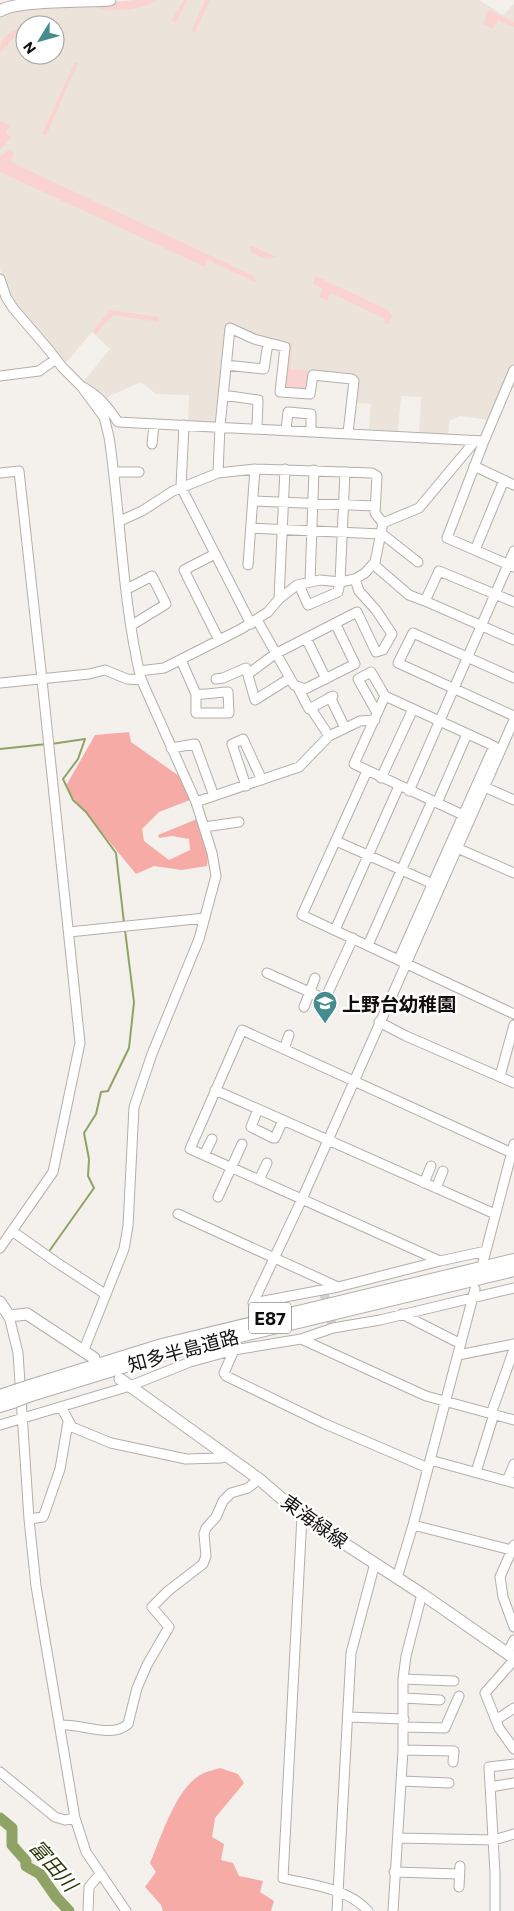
<svg xmlns="http://www.w3.org/2000/svg" width="514" height="1911" font-family="Commissioner,'Noto Sans JP',sans-serif">
<rect width="100%" height="100%" fill="#f4f1ed"/>
<path fill="#ece4da" fill-rule="evenodd" d="M136,0H479L503,15L514,4V362L488,420L460,416L449,421L448,435L419,433L421,397L401,396L398,431L369,429L371,404L354,403L356,377L310,371L283,390L288,345L271,342L229,324L218,423L188,422L189,395L156,394L141,382L110,396L105,402L83,382L110,349L92,332L64,365L27,321L8,294L0,269V17L13,11L28,8L126,2ZM25,25H55V55H25Z"/>
<path fill="#fad3d0" d="M133,0H156C152,2 147,6 142,7C131,10 100,13 92,4Z
M184,0H187L176,23L171,21Z
M205,0H210L195,33L191,31Z
M489,10L514,22V27L498,20L493,29L483,24Z
M22,27V29L0,53C0,37 7,33 22,27Z
M75,62L78,63L46,136L42,134Z
M0,121L10,125L6,134L12,137L0,150Z
M8,150L14,153L11,162L254,276L257,283L208,260L205,267L0,172V157Z
M250,245L277,257L265,259L251,252Z
M316,276L388,310L392,316L388,325L384,323L385,319L331,293L327,301L319,297L322,289L313,284Z
M110,310L159,317V322L113,315L96,334L93,331Z
M289,342L292,343L290,369L310,371L307,393L283,390Z"/>
<path fill="#f7aba6" d="M129,732L131,742L179,776L190,800L159,812L142,829L144,841L169,860L190,850L189,839L172,836L159,838L158,835L197,819L208,856L207,866L182,870L154,866L136,874L70,794L67,784L95,735Z
M220,1768L238,1774L244,1783L215,1818L212,1837L224,1844L221,1860L233,1863L239,1876L263,1881L260,1892L274,1901L271,1911H163L161,1905L145,1887L156,1872L150,1863C161,1838 176,1787 202,1774C207,1771 215,1770 220,1768Z"/>
<g fill="none" stroke-linecap="round" stroke-linejoin="round">
<path stroke="#8ea364" stroke-width="2" d="M51,744L85,739L78,759L63,779L73,800L86,812L116,853L124,923
M0,749L47,744
M50,1250L94,1188L88,1176L89,1159L84,1133L96,1114L101,1092L108,1091L129,1048L134,1002L125,930"/>
<path stroke="#8ea364" stroke-width="11" d="M0,1818L12,1828V1845L26,1861V1866L40,1874L56,1897L69,1911"/>
<path stroke="#d2cfcc" stroke-width="9" stroke-dasharray="9 4.5" stroke-linecap="butt" d="M323,1290L333,1328"/>
<defs>
<path id="minor" d="M0,279L6,297L13,308L49,350L62,367L81,386L104,417L109,437C121,517 122,600 141,679L196,802L212,853L216,876L199,939L152,1054L134,1107L128,1226L124,1249L83,1352
M226,365L264,369L268,343
M514,370L484,441L447,538L514,567
M0,376L39,371L56,359
M83,387C99,396 108,407 118,422L484,441
M223,395L258,400L257,428
M184,425L181,487L251,624
M286,430L288,412L311,414V431
M152,444L154,424
M474,466L514,485
M114,472H139
M0,473L19,471L42,680L80,1043L53,1172L0,1248
M218,473L220,426L230,328L254,339L285,347L280,392L310,394L313,375L352,379L354,381L348,433
M253,501L375,506
M120,521L142,511L173,491L218,473L255,469L372,473L377,476L375,513L383,523
M383,523L419,508L475,441
M251,528L381,534
M381,533L418,562
M475,550L504,480
M215,554L184,570L219,640
M373,564L409,595L425,601
M248,565L255,469
M310,582L314,470
M299,585L308,605L338,592L340,582L345,472
M127,589L152,576L166,604L132,625
M279,599L285,469
M514,602L439,571L425,601L514,640
M257,620L294,685L305,689L355,664L335,623
M306,638L326,679
M181,660L196,694V713H229L228,692C217,692 208,695 196,694
M139,671L164,668L241,629L268,612L279,599L297,585L320,580L340,582L355,579L365,573L375,562L383,523
M248,674L275,654L357,612L376,652L383,650L392,634L376,610L359,591L355,579
M514,678L413,633L398,663L514,716
M216,679L223,678L246,668L255,700L290,678
M0,683L89,674L105,670L127,679L142,680
M297,686L309,709L333,696
M385,696L354,764L463,815
M330,697L345,728
M310,707L329,736
M378,712L376,711L358,679L371,672L385,696L494,746L399,959
M171,748L195,744L214,796
M367,771L302,915L514,1014
M381,778L413,709
M480,785L514,800
M246,786L232,744L243,739L262,780
M409,791L514,551
M196,802L299,767L329,736L360,721L375,720
M437,803L467,734
M204,827L239,822
M336,841L433,884
M457,848L514,873
M335,930L399,786
M69,932L205,918
M368,945L432,801
M267,973L325,999L353,938
M304,1007L315,978
M379,1022L406,1036L514,1083
M284,1049L289,1035
M500,1076L514,1025
M215,1090L495,1214
M258,1109L251,1127L273,1138H275L283,1120
M204,1155L212,1139
M259,1180L267,1163
M424,1183L431,1166
M436,1188L443,1171
M218,1197L242,1144
M178,1214L338,1287
M12,1231L56,1262L105,1294
M486,1251L440,1261L338,1287L253,1303L302,1199L514,720
M440,1261L190,1149L242,1030L512,1153
M483,1262L514,1144
M402,1314L461,1344
M9,1316L18,1353L29,1519L36,1586L75,1818L86,1852L126,1911
M301,1339L426,1396L514,1420
M234,1350L224,1373L226,1376L323,1423L428,1468
M458,1355L514,1344
M61,1407L72,1427L111,1443L186,1459L221,1458L228,1456
M491,1414L513,1352
M0,1425L130,1386L190,1362L234,1350L301,1339L333,1328L380,1320L514,1288
M430,1460L514,1483
M476,1472L494,1414
M507,1481L514,1464
M302,1516L283,1878C311,1885 348,1888 368,1911
M29,1519L43,1517L45,1512L60,1469L68,1422
M413,1525L511,1550
M514,1545L500,1577L503,1597L514,1627
M397,1578L413,1525L475,1289
M508,1652L514,1640
M514,1660L485,1693L499,1728L514,1749
M403,1679L454,1681
M404,1698L440,1700
M348,1717L404,1719
M496,1720L514,1708
M60,1725C80,1723 112,1739 128,1724L137,1688L147,1665L169,1627L152,1607L168,1591L203,1564L206,1556L204,1534L206,1528L216,1517L223,1501L231,1493L248,1488L259,1479
M404,1727L445,1728L459,1696
M403,1750L454,1751L453,1762
M0,1772L55,1817L65,1820L75,1818
M401,1781L449,1783
M490,1787L514,1783
M398,1838L494,1840L514,1834
M394,1872L459,1874
M459,1887L460,1866
M88,1911L89,1887L100,1874
M337,1911L351,1653L375,1563
M393,1911L403,1750V1679L406,1656L422,1594
M495,1911V1873L489,1767L514,1764"/>
<path id="major" d="M0,11C16,0 87,2 110,0
M0,1302L9,1316L27,1314L94,1358
M120,1379L259,1479L302,1516L422,1594L514,1658"/>
<path id="highway" d="M30,1386L162,1345L514,1260
M31,1395L165,1354L514,1270
M0,1396L12,1392
M0,1406L13,1402"/>
</defs>
<use href="#minor" stroke="#b2afab" stroke-width="11"/>
<use href="#major" stroke="#b2afab" stroke-width="13"/>
<use href="#highway" stroke="#b2afab" stroke-width="14"/>
<use href="#minor" stroke="#fff" stroke-width="9"/>
<use href="#major" stroke="#fff" stroke-width="11"/>
<use href="#highway" stroke="#fff" stroke-width="12"/>
<defs>
<path id="highway-bridge" d="M12,1392L30,1386
M13,1402L31,1395"/>
</defs>
<use href="#highway-bridge" stroke="#b2afab" stroke-width="14" stroke-linecap="butt"/>
<use href="#highway-bridge" stroke="#fff" stroke-width="12"/>
</g>
<defs>
<symbol id="school-pin" viewBox="-11 -11 22 30"><path d="M0 17L-7.5 6A9.5 9.5 0 1 1 7.5 6Z" fill="#448c8f" stroke="#fff"/><path d="M0-5L7-2L0 1L-7-2ZM-4 1L0 2.5L4 1V4Q0 6-4 4Z" fill="#fff"/></symbol>
</defs>
<g fill-rule="evenodd">
<use href="#school-pin" x="311" y="989" width="28" height="38"/>
</g>
<g text-anchor="middle" dominant-baseline="central" stroke-width="5" stroke-linejoin="round" paint-order="stroke">
<rect fill="#fff" stroke="#585756" stroke-width="1" x="249" y="1302.5" width="42" height="31" rx="4"/>
<g font-size="18" font-weight="bold" fill="#100f0e">
<text x="270" y="1318">E87</text>
</g>
<g font-size="19" font-weight="bold" fill="#100f0e" stroke="#fff" text-anchor="start">
<text x="342" y="1003">上野台幼稚園</text>
</g>
<g font-size="19" fill="#100f0e" stroke="#fff">
<text transform="translate(183 1350) rotate(-15)">知多半島道路</text>
<text transform="translate(315 1521) rotate(36)">東海緑線</text>
</g>
<g font-size="20" font-style="italic" fill="#2a3706" stroke="#fff">
<text transform="translate(54 1865) rotate(49)">富田川</text>
</g>
</g>
<g transform="translate(40 40) rotate(233)"><circle r="24" fill="#ffffff" stroke="#9f9f9f"/>
<path d="M0-4L9 19L0 12L-9 19Z" fill="#448c8f"/>
<text y="-8" font-size="14" font-weight="bold" text-anchor="middle" fill="#100f0e">N</text>
</g>
</svg>
